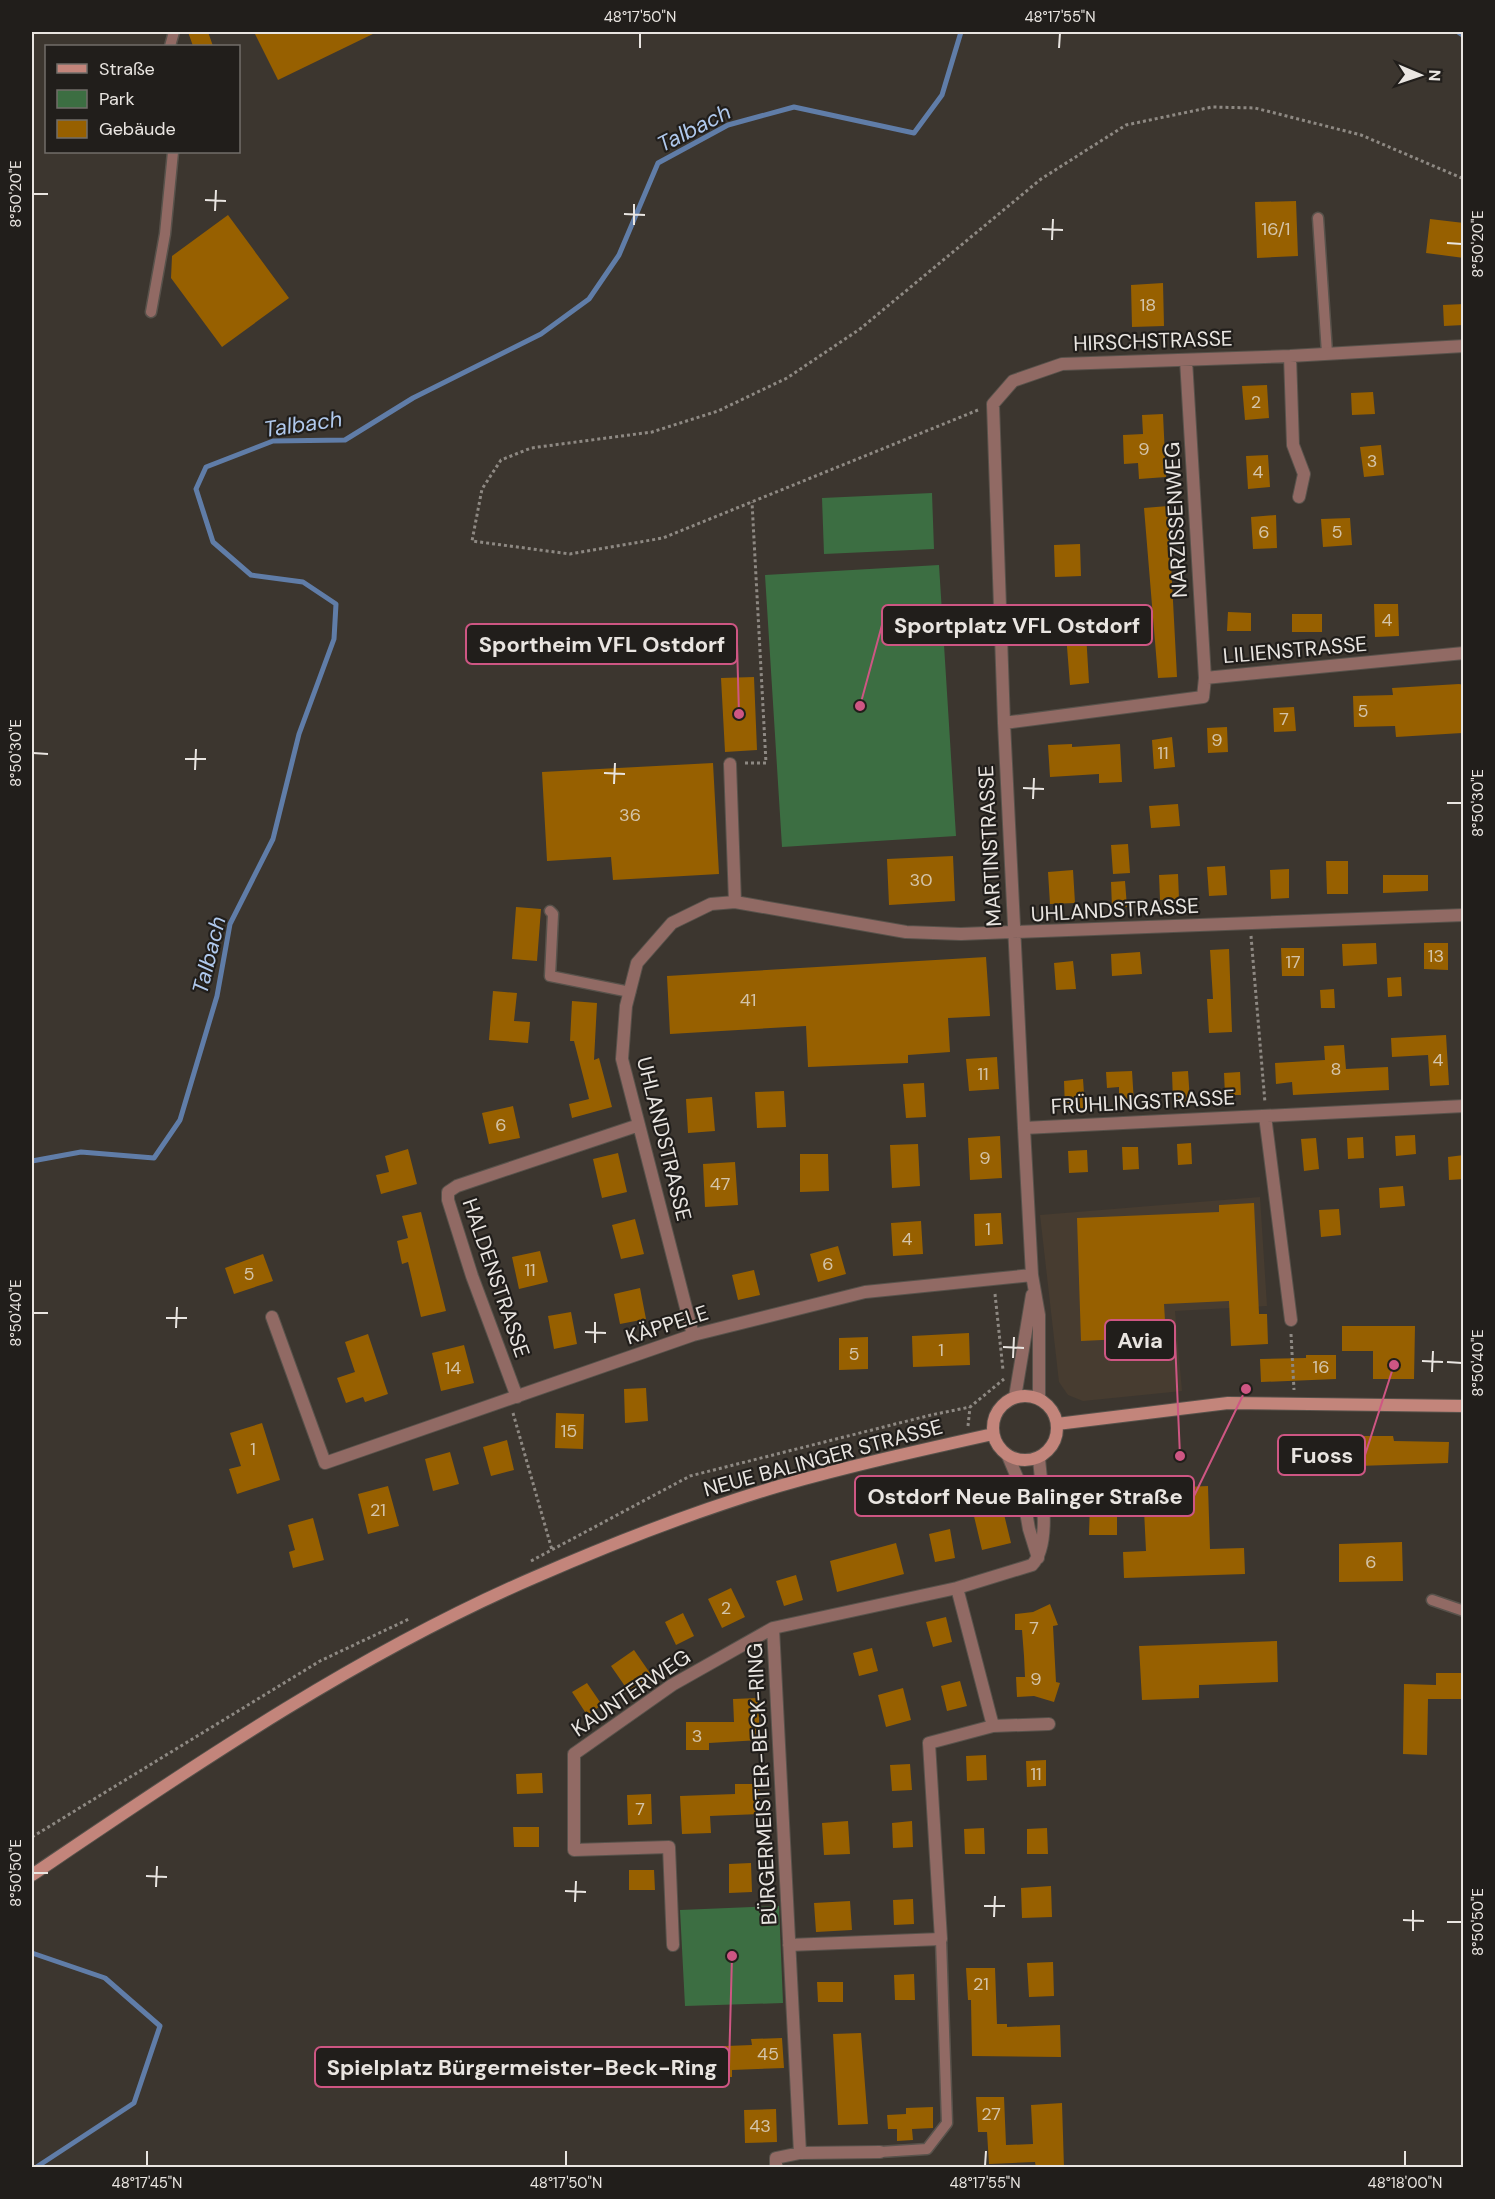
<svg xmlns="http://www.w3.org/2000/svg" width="1495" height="2199" font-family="'DM Sans',sans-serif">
<rect width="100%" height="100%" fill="#3c362f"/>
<path fill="#473c30" d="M1260,1197L1267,1306L1175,1311L1182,1391L1083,1401L1068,1395L1059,1382L1040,1215Z"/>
<path fill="#3c6e42" d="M932,493L934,549L824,554L822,498Z
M939,565L956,836L782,847L765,575Z
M779,1906L783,2003L685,2006L680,1910Z"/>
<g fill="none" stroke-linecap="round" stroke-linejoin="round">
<path stroke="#607da8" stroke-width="5" d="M1458,32L1464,36
M32,1161L81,1152L154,1158L180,1120L217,996L230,924L273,839L299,734L334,639L336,604L303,582L251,575L213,542L196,489L206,467L273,441L345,440L413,398L541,334L589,299L619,255L658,163L728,125L794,107L914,133L942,95L961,32
M32,1953L105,1978L160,2026L134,2103L35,2168"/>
</g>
<path fill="#976000" d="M188,32H208L213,46H193Z
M254,32H377L278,80Z
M1296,201L1298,256L1257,258L1255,202Z
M228,215L289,298L222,347L171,278L172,256Z
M1430,219L1464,223V258L1426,253Z
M1163,283L1164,326L1132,327L1131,285Z
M1464,304V325L1444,326L1443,305Z
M1267,385L1269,418L1245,420L1242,386Z
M1373,392L1375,414L1352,415L1351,393Z
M1163,414L1166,477L1139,479L1138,463L1124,464L1123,435L1143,434L1142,415Z
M1381,445L1384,475L1364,477L1360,447Z
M1268,455L1270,487L1248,489L1246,456Z
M1168,506L1177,677L1158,678L1144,508Z
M1276,515L1277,548L1253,549L1251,517Z
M1350,518L1352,545L1323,547L1321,519Z
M1080,544L1081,576L1055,577L1054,545Z
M1374,604H1398L1399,636L1375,637Z
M1228,612L1251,613V631H1227Z
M1292,614H1322V632H1292Z
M1086,633L1089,683L1070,685L1066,634Z
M754,677L757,750L725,752L721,678Z
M1459,684L1464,685L1462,733L1396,737L1395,726L1354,727L1353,696L1393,695L1392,688Z
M1294,707L1296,731L1274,732L1273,708Z
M1227,727L1228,752L1208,753L1207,728Z
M1172,737L1175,767L1154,769L1152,740Z
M1072,744V747L1120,744L1122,782L1099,783V774L1050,777L1048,745Z
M713,763L719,874L613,880L611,857L547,861L542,772Z
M1178,804L1180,826L1151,828L1149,806Z
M1128,844L1130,873L1113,874L1111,845Z
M953,856L955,901L889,905L887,859Z
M1326,861H1348V894H1327Z
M1225,866L1227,895L1209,896L1207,867Z
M1289,869V898L1271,899L1270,870Z
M1073,870L1075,903L1050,904L1048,872Z
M1178,874L1179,899L1160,900L1159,875Z
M1383,875H1428V891L1383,893Z
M1125,881L1127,907L1112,908L1111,882Z
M516,907L541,909L537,961L512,959Z
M1376,943L1377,964L1343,966L1342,944Z
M1424,943H1448V970L1424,969Z
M1281,948H1304V976H1282Z
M1229,949L1232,1032L1209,1033L1207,999H1213L1210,950Z
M1140,952L1142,974L1112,976L1111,954Z
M986,957L990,1016L948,1018L950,1052L908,1055V1063L808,1067L806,1026L670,1034L667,976Z
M1073,961L1076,989L1056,990L1054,963Z
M1401,977L1402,996L1388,997L1387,978Z
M1334,989L1335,1008H1321L1320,990Z
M493,991L517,993L514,1021L530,1022L528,1043L489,1040Z
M572,1001L597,1003L594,1060L599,1058L612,1107L572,1118L569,1104L589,1099L574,1041H570Z
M1446,1035L1449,1085L1430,1086L1428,1055L1392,1057L1391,1038Z
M1344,1045L1346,1069L1388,1067L1389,1090L1293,1095L1292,1082L1276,1084L1275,1063L1325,1060L1324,1046Z
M997,1057L999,1089L969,1091L966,1059Z
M1132,1071L1134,1103H1119V1087L1107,1088L1106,1072Z
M1188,1071L1190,1101L1173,1102L1172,1072Z
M1240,1072L1241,1095H1225L1224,1073Z
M1083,1079L1085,1108L1065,1109L1064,1081Z
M924,1083L926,1117L906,1118L903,1084Z
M784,1091L786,1127L757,1128L755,1092Z
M712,1097L715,1131L688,1133L686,1099Z
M513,1106L520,1138L489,1144L482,1113Z
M1415,1135L1416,1154L1396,1156L1395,1136Z
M1000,1136L1002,1178L970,1180L968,1138Z
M1363,1137L1364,1158L1348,1159L1347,1138Z
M1316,1138L1319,1169L1304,1171L1301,1139Z
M1191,1143L1192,1164L1178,1165L1177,1144Z
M918,1144L920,1186L892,1188L890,1145Z
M1122,1147H1138L1139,1169L1123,1170Z
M408,1149L417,1184L381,1194L376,1175L389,1172L385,1156Z
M1087,1150L1088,1172L1069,1173L1068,1151Z
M618,1153L627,1192L602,1198L593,1159Z
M800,1154H828L829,1191L800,1192Z
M1464,1155V1179L1449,1180L1448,1157Z
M735,1162L738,1205L705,1207L703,1164Z
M1403,1186L1405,1206L1380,1208L1379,1188Z
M1254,1203L1259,1314H1267L1268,1344L1231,1346L1229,1301L1164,1304L1166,1337L1081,1341L1077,1218L1219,1212V1205Z
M1339,1209L1341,1235L1321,1237L1319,1210Z
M421,1212L446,1311L421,1317L408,1262L402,1264L397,1241L408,1238L402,1216Z
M1001,1213L1003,1244L975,1246L974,1214Z
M635,1219L644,1254L621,1259L612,1225Z
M921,1221L923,1254L893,1256L891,1223Z
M838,1246L846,1274L818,1282L810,1254Z
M540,1251L548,1282L519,1289L512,1257Z
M263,1254L273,1281L234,1294L225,1268Z
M754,1270L760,1295L738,1300L732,1275Z
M640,1288L646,1319L620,1324L614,1294Z
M571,1312L577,1344L554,1349L548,1316Z
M1342,1326H1415L1414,1379H1373V1351H1342Z
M969,1333L970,1365L913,1367L912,1336Z
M368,1334L388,1394L365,1402L363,1397L346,1403L337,1378L355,1372L345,1342Z
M868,1337V1369L839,1370V1338Z
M464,1345L474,1383L441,1391L432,1353Z
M1306,1355H1336V1379L1261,1382L1260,1359L1306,1358Z
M646,1388L648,1421L625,1423L624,1389Z
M556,1413L584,1414L583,1449L555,1448Z
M262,1423L280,1480L237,1494L229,1469L241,1466L230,1433Z
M1358,1436H1393L1394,1441L1449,1442L1448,1463L1358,1466Z
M507,1440L514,1470L491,1476L483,1447Z
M450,1452L459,1484L433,1491L425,1459Z
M388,1486L399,1526L368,1534L358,1494Z
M1208,1486L1210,1549L1244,1548L1245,1574L1124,1578L1123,1552L1146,1551L1143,1489Z
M1090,1502H1117V1535H1089Z
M1002,1506L1011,1543L982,1550L973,1512Z
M313,1518L324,1560L293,1568L289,1552L295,1550L288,1525Z
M950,1529L955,1558L935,1562L929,1534Z
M1402,1542L1403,1581L1339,1582V1544Z
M896,1543L904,1574L837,1592L830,1561Z
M796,1575L803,1600L784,1606L776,1581Z
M731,1588L745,1617L722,1628L708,1599Z
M1050,1604L1058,1625L1053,1626L1056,1682L1060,1683L1054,1702L1034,1696L1017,1697L1016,1677H1025L1024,1656L1022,1630H1015V1614L1033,1612Z
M683,1613L694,1636L676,1645L665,1622Z
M946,1617L952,1642L933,1647L926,1622Z
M1277,1641L1278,1682L1199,1685V1698L1142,1700L1139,1646Z
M872,1648L878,1671L859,1676L853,1653Z
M634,1650L652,1676L629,1692L611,1666Z
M1436,1673H1464V1699H1428L1427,1755L1403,1754L1404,1684L1436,1685Z
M960,1681L967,1706L947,1711L941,1686Z
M587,1683L602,1705L587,1715L572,1692Z
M903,1688L911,1720L886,1727L878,1695Z
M758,1698L760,1740L709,1743V1750H686V1722H734L733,1699Z
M986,1755L987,1780L967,1781L966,1756Z
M1046,1760V1786L1027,1787L1026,1761Z
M910,1764L912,1790L892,1791L890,1765Z
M542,1773L543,1793L517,1794L516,1774Z
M735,1784H759L760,1814L710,1816L711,1833L682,1834L680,1796L735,1794Z
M651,1794L652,1824L628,1825L627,1795Z
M848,1821L850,1854L824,1855L822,1823Z
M912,1821L913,1847L893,1848L892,1823Z
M513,1827H539V1847H514Z
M984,1828L985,1854H965L964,1829Z
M1047,1828L1048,1854H1027V1829Z
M751,1863L752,1892L729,1893V1864Z
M629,1870H654L655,1890H629Z
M1051,1886L1052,1917L1022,1918L1021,1888Z
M913,1899L914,1924L894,1925L893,1900Z
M850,1901L852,1930L816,1932L814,1903Z
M1053,1962L1054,1996L1029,1997L1027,1963Z
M966,1968H995L997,2024H1007V2027L1060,2025L1061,2057L972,2056L971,2000H968Z
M914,1974L915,2000H895L894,1975Z
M817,1982H843V2002H818Z
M861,2033L868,2124L838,2125L833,2034Z
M782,2038L784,2068L732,2070V2077L702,2078L701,2047L752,2045L751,2039Z
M976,2097H1004L1006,2145L1033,2144L1031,2105L1062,2103L1064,2168H1036L1035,2162L989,2164L987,2132H978Z
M933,2107V2128L912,2129L913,2140L897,2141V2129H888L887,2115L906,2114V2108Z
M776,2109L777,2142L745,2143L744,2110Z"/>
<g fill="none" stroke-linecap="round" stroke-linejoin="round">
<defs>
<path id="service" d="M170,46L174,32
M1318,218L1327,353
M151,312L165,234L173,152
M550,911L553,914L550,976L630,992
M1432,1600L1464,1611
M880,2152L927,2149L947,2123L941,1939"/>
<path id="minor" d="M1290,356L1293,445L1304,474L1299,497
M1186,360L1205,678
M1004,723L1203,697L1205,678L1464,653
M730,764L735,902
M1265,1116L1291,1320
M1024,1128L1464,1106
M272,1317L325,1463L693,1335L865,1292L1032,1275
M693,1335L622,1059L626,1006L637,963L672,923L711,904L735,902L906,932L961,934L1464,915
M517,1397L472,1276L448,1200V1192L457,1186L639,1125
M1015,1397L1032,1295
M1039,1398V1315L1032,1275L1024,1128L1004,723L993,404L1013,381L1062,364L1290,356L1464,346
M1008,1456L1022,1489L1029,1529L1038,1558
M993,1726L1049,1724
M673,1945L669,1847L574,1850V1754L672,1685L773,1628
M789,1945L941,1939L929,1743L993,1726L957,1588
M880,2152L800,2153L773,1628L957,1588L1032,1565C1052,1544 1041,1487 1039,1458
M776,2168V2158L800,2153"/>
<path id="secondary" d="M993 1428a32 32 0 1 1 64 0a32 32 0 1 1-64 0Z
M1057,1424L1228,1403L1464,1406
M32,1875C192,1767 355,1655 533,1578C613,1543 695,1511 779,1486C849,1466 921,1450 993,1434"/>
</defs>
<use href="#service" stroke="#58524b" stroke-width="13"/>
<use href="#minor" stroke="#58524b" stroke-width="14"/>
<use href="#secondary" stroke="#58524b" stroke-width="14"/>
<path stroke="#8e8983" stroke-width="3" stroke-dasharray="3 3" stroke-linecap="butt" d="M978,410L663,538L570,554L472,541L482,489L501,460L531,448L652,432L718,411L787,378L860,329L1041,179L1126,125L1212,107L1255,108L1361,135L1464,179
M745,763H766L752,502
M1251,936L1265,1103
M995,1294L1003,1370
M1291,1334L1294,1390
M513,1413L552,1550
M968,1426L970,1407
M531,1561L690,1476L931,1415L970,1407L1004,1379
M32,1837L320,1661L409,1619"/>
<use href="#service" stroke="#916a64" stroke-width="10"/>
<use href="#minor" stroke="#916a64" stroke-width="12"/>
<use href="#secondary" stroke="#c3857b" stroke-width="12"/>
</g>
<path fill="none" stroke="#e9e5e1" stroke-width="2" d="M640,48V33M1059,48L1060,33M33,194H48M205,200L226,201M215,211L216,190M624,214L645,215M634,225V204M1042,229L1063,230M1052,240L1053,219M1447,243L1462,244M33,753L48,754M185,759H206M195,770L196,749M604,773L625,774M614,784L615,763M1023,788L1044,789M1033,799L1034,778M1447,803H1462M33,1313H48M166,1318H187M176,1328L177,1307M585,1332L606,1333M595,1343V1322M1003,1347L1024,1348M1013,1358L1014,1337M1422,1361L1443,1362M1447,1362L1462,1363M1432,1372L1433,1351M33,1873H48M146,1876L167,1877M156,1887L157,1866M565,1891L586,1892M575,1902L576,1881M984,1906H1005M994,1917L995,1896M1403,1920L1424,1921M1447,1922H1462M1413,1931V1910M147,2166V2151M566,2166V2151M985,2166L986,2151M1405,2166V2151"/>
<g text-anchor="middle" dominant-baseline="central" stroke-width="4.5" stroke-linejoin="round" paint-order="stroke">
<g font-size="18" fill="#d4c4a9">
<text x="1276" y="229">16/1</text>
<text x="1148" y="305">18</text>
<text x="1256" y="402">2</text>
<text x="1144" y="449">9</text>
<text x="1372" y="461">3</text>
<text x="1258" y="472">4</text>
<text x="1264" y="532">6</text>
<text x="1337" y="532">5</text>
<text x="1387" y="620">4</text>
<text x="1363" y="711">5</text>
<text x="1284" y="719">7</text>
<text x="1217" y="740">9</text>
<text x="1163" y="753">11</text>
<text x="630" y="815">36</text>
<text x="921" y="880">30</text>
<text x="1436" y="956">13</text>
<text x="1293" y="962">17</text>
<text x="748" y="1000">41</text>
<text x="1438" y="1060">4</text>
<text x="1336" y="1069">8</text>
<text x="983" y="1074">11</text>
<text x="501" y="1125">6</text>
<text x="985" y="1158">9</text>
<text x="720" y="1184">47</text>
<text x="988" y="1229">1</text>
<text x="907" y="1239">4</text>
<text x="828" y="1264">6</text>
<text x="530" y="1270">11</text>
<text x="249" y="1274">5</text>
<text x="941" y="1350">1</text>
<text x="854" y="1354">5</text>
<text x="1321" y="1367">16</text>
<text x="453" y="1368">14</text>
<text x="569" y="1431">15</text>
<text x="253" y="1449">1</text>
<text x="378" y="1510">21</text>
<text x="1371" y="1562">6</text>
<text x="726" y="1608">2</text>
<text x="1034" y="1628">7</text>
<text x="1036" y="1679">9</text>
<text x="697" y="1736">3</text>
<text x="1036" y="1774">11</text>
<text x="640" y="1809">7</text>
<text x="981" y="1984">21</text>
<text x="768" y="2054">45</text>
<text x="991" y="2114">27</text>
<text x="760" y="2126">43</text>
</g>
<g font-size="21" fill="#e9e5e1" stroke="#211e1b">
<text transform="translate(1153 341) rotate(-2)">HIRSCHSTRASSE</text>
<text transform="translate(1176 520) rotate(-93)">NARZISSENWEG</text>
<text transform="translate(1295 650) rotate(-5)">LILIENSTRASSE</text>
<text transform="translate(990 846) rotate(-93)">MARTINSTRASSE</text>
<text transform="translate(1115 910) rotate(-3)">UHLANDSTRASSE</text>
<text transform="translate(1143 1102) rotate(-3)">FRÜHLINGSTRASSE</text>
<text transform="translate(664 1139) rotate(76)">UHLANDSTRASSE</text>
<text transform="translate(496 1278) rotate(71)">HALDENSTRASSE</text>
<text transform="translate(667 1325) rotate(-18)">KÄPPELE</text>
<text transform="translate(823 1458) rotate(-15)">NEUE BALINGER STRASSE</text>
<text transform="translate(631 1693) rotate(-34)">KAUNTERWEG</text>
<text transform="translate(762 1784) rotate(-93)">BÜRGERMEISTER-BECK-RING</text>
</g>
<g font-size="22" font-style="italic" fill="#b0c9ed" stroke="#211e1b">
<text transform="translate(694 128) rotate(-27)">Talbach</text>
<text transform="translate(303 424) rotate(-8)">Talbach</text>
<text transform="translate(209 955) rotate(-76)">Talbach</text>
</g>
</g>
<path fill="none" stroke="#ce5683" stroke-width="2" d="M860 706L882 625M739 714L737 644M1180 1456L1175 1340M1394 1365L1365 1455M1246 1389L1194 1496M732 1956L729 2067"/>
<g fill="#ce5683" stroke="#211e1b" stroke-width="2">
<circle cx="860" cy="706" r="6"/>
<circle cx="739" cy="714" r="6"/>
<circle cx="1180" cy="1456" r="6"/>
<circle cx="1394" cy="1365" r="6"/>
<circle cx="1246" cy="1389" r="6"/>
<circle cx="732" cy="1956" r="6"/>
</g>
<g fill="#211e1b" stroke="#ce5683" stroke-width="2">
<rect x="882" y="605" width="270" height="40" rx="6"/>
<rect x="466" y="624" width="271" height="40" rx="6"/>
<rect x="1105" y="1320" width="70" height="40" rx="6"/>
<rect x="1278" y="1435" width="87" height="40" rx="6"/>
<rect x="855" y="1476" width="339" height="40" rx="6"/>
<rect x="315" y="2047" width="414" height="40" rx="6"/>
</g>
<g font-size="22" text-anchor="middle" font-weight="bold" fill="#e9e5e1">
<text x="1017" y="633">Sportplatz VFL Ostdorf</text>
<text x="602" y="652">Sportheim VFL Ostdorf</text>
<text x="1140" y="1348">Avia</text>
<text x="1322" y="1463">Fuoss</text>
<text x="1025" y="1504">Ostdorf Neue Balinger Straße</text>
<text x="522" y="2075">Spielplatz Bürgermeister-Beck-Ring</text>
</g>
<rect width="1495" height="2199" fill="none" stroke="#211e1b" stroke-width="66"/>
<rect x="45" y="45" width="195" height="108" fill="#211e1b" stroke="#716e6a" stroke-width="1.5"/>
<rect x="57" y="64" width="30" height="9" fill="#c3857b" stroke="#716e6a" stroke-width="1.5"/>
<text x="99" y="75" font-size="18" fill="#e9e5e1">Straße</text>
<rect x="57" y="90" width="30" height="18" fill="#3c6e42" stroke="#716e6a" stroke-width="1.5"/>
<text x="99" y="105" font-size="18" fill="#e9e5e1">Park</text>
<rect x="57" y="120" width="30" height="18" fill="#976000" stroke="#716e6a" stroke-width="1.5"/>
<text x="99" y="135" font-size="18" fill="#e9e5e1">Gebäude</text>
<g transform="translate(1420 75) rotate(92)" stroke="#211e1b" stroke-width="4.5" paint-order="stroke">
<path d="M0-4.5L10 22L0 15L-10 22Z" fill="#e9e5e1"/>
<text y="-9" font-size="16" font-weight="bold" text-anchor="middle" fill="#e9e5e1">N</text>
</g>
<rect x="33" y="33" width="1429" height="2133" fill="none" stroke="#e9e5e1" stroke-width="2"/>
<g font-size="15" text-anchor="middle" fill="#e9e5e1">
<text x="640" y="22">48°17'50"N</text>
<text x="1060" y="22">48°17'55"N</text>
<text transform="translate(16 194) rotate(-90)" y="5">8°50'20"E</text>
<text transform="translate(1478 244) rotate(-90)" y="5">8°50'20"E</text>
<text transform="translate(16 753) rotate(-90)" y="5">8°50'30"E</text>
<text transform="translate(1478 803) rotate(-90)" y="5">8°50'30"E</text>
<text transform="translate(16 1313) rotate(-90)" y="5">8°50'40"E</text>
<text transform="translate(1478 1363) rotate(-90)" y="5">8°50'40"E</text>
<text transform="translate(16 1873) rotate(-90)" y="5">8°50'50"E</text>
<text transform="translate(1478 1922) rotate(-90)" y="5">8°50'50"E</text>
<text x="147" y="2188">48°17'45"N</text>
<text x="566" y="2188">48°17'50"N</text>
<text x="985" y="2188">48°17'55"N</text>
<text x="1405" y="2188">48°18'00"N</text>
</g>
</svg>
